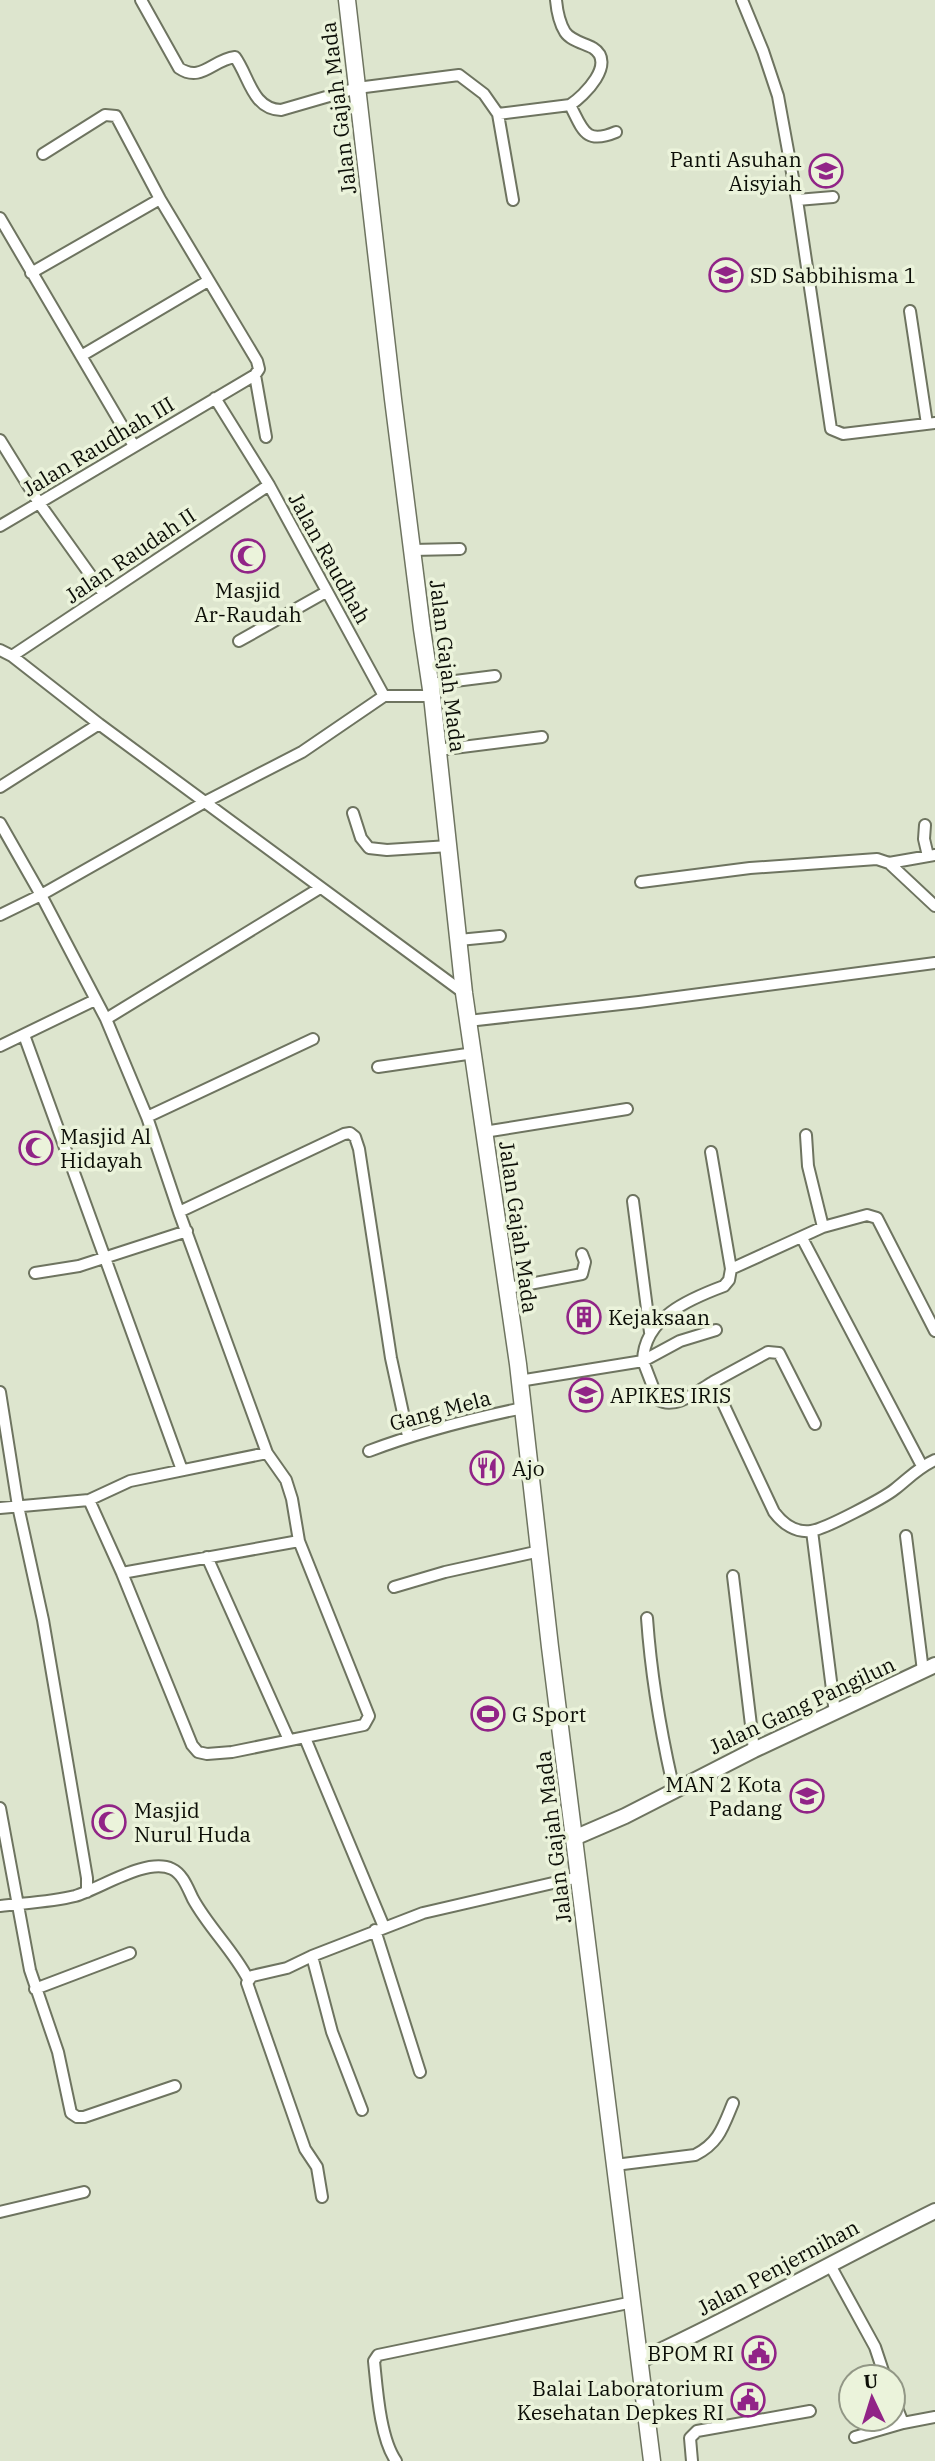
<svg xmlns="http://www.w3.org/2000/svg" width="935" height="2461" font-family="'IBM Plex Serif',serif">
<rect width="100%" height="100%" fill="#dde5ce"/>
<g fill="none" stroke-linecap="round" stroke-linejoin="round">
<defs>
<path id="minor" d="M141,0L179,68C201,83 212,60 235,57C249,76 252,109 281,110L357,88L459,75L484,94L498,114L513,200
M556,0C557,11 559,22 565,32C571,41 584,43 593,48C617,63 584,96 570,105
M742,0L763,51L778,96L797,200L831,429L843,434L935,423
M498,114L570,105C583,130 585,145 616,132
M797,200L833,197
M0,218L134,446
M31,273L160,199
M910,311L927,424
M81,356L208,281
M255,375L266,437
M215,398L269,485L384,696H432
M0,440L39,503L104,594
M0,526L255,375L259,369L257,361L160,199L116,116L105,115L43,154
M412,550L460,549
M239,641L326,592
M0,650L12,656L99,724L464,993
M12,656L269,485
M431,684L495,676
M438,750L542,737
M0,787L99,724
M353,813L361,838L369,848L387,850L449,846
M0,823L41,895L106,1019L147,1117L179,1212L267,1453
M925,825L924,839L928,856
M889,863L935,855
M641,882L750,868L877,859L889,863L935,906
M0,915L41,895L205,802L302,752L384,696
M459,940L500,936
M106,1019L320,888
M468,1021L639,1002L935,963
M24,1035L182,1470
M0,1046L95,1000
M378,1067L474,1053
M147,1117L313,1039
M484,1132L627,1109
M806,1135L808,1166L823,1227
M711,1152L731,1269
M633,1201L650,1332
M179,1212L344,1134L350,1133L355,1137L359,1149L391,1358L408,1436
M802,1238L922,1466
M35,1273L79,1266L187,1231
M508,1288L582,1274L585,1262L582,1254
M716,1330L680,1341L643,1361L658,1400C676,1410 697,1391 713,1382L774,1512C783,1524 796,1533 811,1531C825,1529 884,1498 895,1489C909,1478 919,1467 935,1460
M519,1381L643,1361C644,1318 689,1299 724,1286L729,1280L731,1269L823,1227L867,1215L877,1218L935,1331
M713,1382L768,1352L779,1353L815,1424
M0,1392L18,1506L43,1620L87,1878V1892
M369,1451C419,1432 470,1419 523,1408
M0,1508L89,1500L130,1481L267,1453L286,1480L292,1499L299,1541L369,1716L364,1725L232,1752L207,1754L198,1752L192,1745L122,1573L89,1500
M812,1531L835,1713
M906,1536L923,1671
M207,1557L289,1740
M122,1573L299,1541
M733,1576L754,1750
M394,1587L445,1572L540,1551
M647,1618C651,1675 661,1734 674,1790
M305,1738L384,1927
M0,1808L30,1970L58,2052L71,2113L77,2117H84L175,2086
M0,1906C25,1903 51,1902 75,1896C100,1889 146,1857 172,1869C183,1874 188,1889 193,1899C209,1928 233,1950 248,1979
M375,1930L420,2072
M312,1956L287,1968L252,1976L247,1983L305,2149L317,2167L322,2197
M35,1989L130,1953
M362,2110L332,2032L312,1956L423,1913L579,1877
M615,2165L695,2155C719,2143 723,2127 733,2103
M0,2212L84,2192
M830,2265L875,2347L885,2377
M903,2423L935,2417
M855,2437L903,2423L893,2398
M396,2461C380,2438 377,2390 374,2361L378,2355L633,2302
M692,2461L690,2438L697,2431L810,2411"/>
<path id="tertiary" d="M574,1838L625,1816L754,1750L935,1665
M641,2360C741,2314 836,2260 935,2211"/>
<path id="secondary" d="M347,0L393,399L422,629L432,696L464,993L518,1364L550,1647L652,2461"/>
</defs>
<use href="#minor" stroke="#6e7460" stroke-width="14"/>
<use href="#tertiary" stroke="#6e7460" stroke-width="18"/>
<use href="#secondary" stroke="#6e7460" stroke-width="19"/>
<use href="#minor" stroke="#fff" stroke-width="10"/>
<use href="#tertiary" stroke="#fff" stroke-width="14"/>
<use href="#secondary" stroke="#fff" stroke-width="16"/>
</g>
<defs>
<symbol id="school-ring" viewBox="-11 -11 22 22"><circle r="9.5" fill="#ebf3db" stroke="#912487" stroke-width="1.5"/><path d="M0-5L7-2L0 1L-7-2ZM-4 1L0 2.5L4 1V4Q0 6-4 4Z" fill="#912487"/></symbol>
<symbol id="mosque-ring" viewBox="-11 -11 22 22"><circle r="9.5" fill="#ebf3db" stroke="#912487" stroke-width="1.5"/><path d="M3.5-4.9A6 6 0 1 0 3.5 4.9A5 5 0 1 1 3.5-4.9Z" fill="#912487"/></symbol>
<symbol id="building-ring" viewBox="-11 -11 22 22"><circle r="9.5" fill="#ebf3db" stroke="#912487" stroke-width="1.5"/><path d="M-4-6H4V6H1V3H-1V6H-4ZM-2.5-4.3h1.7v1.8h-1.7ZM.8-4.3h1.7v1.8H.8ZM-2.5-1h1.7V.8h-1.7ZM.8-1h1.7V.8H.8Z" fill="#912487"/></symbol>
<symbol id="university-ring" viewBox="-11 -11 22 22"><circle r="9.5" fill="#ebf3db" stroke="#912487" stroke-width="1.5"/><path d="M0-5L7-2L0 1L-7-2ZM-4 1L0 2.5L4 1V4Q0 6-4 4Z" fill="#912487"/></symbol>
<symbol id="restaurant-ring" viewBox="-11 -11 22 22"><circle r="9.5" fill="#ebf3db" stroke="#912487" stroke-width="1.5"/><path d="M-5-6h1v4h1v-4h1v4h1v-4h1v5L-1.5 .5V6h-2V.5L-5-1ZM5-6V6H3V1.5H1.5Q1.5-4 5-6Z" fill="#912487"/></symbol>
<symbol id="stadium-ring" viewBox="-11 -11 22 22"><circle r="9.5" fill="#ebf3db" stroke="#912487" stroke-width="1.5"/><path d="M0-5a6.5 5 0 1 0 0 10a6.5 5 0 1 0 0-10ZM-3.5-1.8h7v3.6h-7Z" fill="#912487"/></symbol>
<symbol id="civic-ring" viewBox="-11 -11 22 22"><circle r="9.5" fill="#ebf3db" stroke="#912487" stroke-width="1.5"/><path d="M-.6-6.5H3V-4.5H.6V-3L4-1V1h2V6H-6V1h2V-1L-.6-3ZM-1.2 2.5V6h2.4V2.5Z" fill="#912487"/></symbol>
</defs>
<g fill-rule="evenodd">
<use href="#school-ring" x="807" y="152" width="38" height="38"/>
<use href="#school-ring" x="707" y="256" width="38" height="38"/>
<use href="#mosque-ring" x="229" y="537" width="38" height="38"/>
<use href="#mosque-ring" x="17" y="1129" width="38" height="38"/>
<use href="#building-ring" x="565" y="1298" width="38" height="38"/>
<use href="#university-ring" x="567" y="1376" width="38" height="38"/>
<use href="#restaurant-ring" x="468" y="1449" width="38" height="38"/>
<use href="#stadium-ring" x="469" y="1695" width="38" height="38"/>
<use href="#school-ring" x="788" y="1777" width="38" height="38"/>
<use href="#mosque-ring" x="90" y="1803" width="38" height="38"/>
<use href="#civic-ring" x="740" y="2334" width="38" height="38"/>
<use href="#civic-ring" x="729" y="2381" width="38" height="38"/>
</g>
<g text-anchor="middle" dominant-baseline="central" stroke-width="7" stroke-linejoin="round" paint-order="stroke">
<g font-size="21" fill="#0c0e07" stroke="#ebf3db">
<text transform="translate(338 108) rotate(-97)">Jalan Gajah Mada</text>
<text transform="translate(98 446) rotate(-31)">Jalan Raudhah III</text>
<text transform="translate(130 555) rotate(-34)">Jalan Raudah II</text>
<text transform="translate(330 558) rotate(61)">Jalan Raudhah</text>
<text transform="translate(448 666) rotate(83)">Jalan Gajah Mada</text>
<text transform="translate(519 1227) rotate(82)">Jalan Gajah Mada</text>
<text transform="translate(440 1410) rotate(-15)">Gang Mela</text>
<text transform="translate(802 1705) rotate(-25)">Jalan Gang Pangilun</text>
<text transform="translate(553 1837) rotate(-97)">Jalan Gajah Mada</text>
<text transform="translate(778 2267) rotate(-28)">Jalan Penjernihan</text>
</g>
<g font-size="21" fill="#0c0e07" stroke="#ebf3db" text-anchor="start">
<text x="802" y="159" text-anchor="end">Panti Asuhan<tspan x="802" dy="24">Aisyiah</tspan></text>
<text x="750" y="275">SD Sabbihisma 1</text>
<text x="248" y="590" text-anchor="middle">Masjid<tspan x="248" dy="24">Ar-Raudah</tspan></text>
<text x="60" y="1136">Masjid Al<tspan x="60" dy="24">Hidayah</tspan></text>
<text x="608" y="1317">Kejaksaan</text>
<text x="610" y="1395">APIKES IRIS</text>
<text x="512" y="1468">Ajo</text>
<text x="512" y="1714">G Sport</text>
<text x="782" y="1784" text-anchor="end">MAN 2 Kota<tspan x="782" dy="24">Padang</tspan></text>
<text x="134" y="1810">Masjid<tspan x="134" dy="24">Nurul Huda</tspan></text>
<text x="734" y="2353" text-anchor="end">BPOM RI</text>
<text x="724" y="2388" text-anchor="end">Balai Laboratorium<tspan x="724" dy="24">Kesehatan Depkes RI</tspan></text>
</g>
</g>
<g transform="translate(872 2398) rotate(356)"><circle r="33" fill="#ebf3db" stroke="#929786" stroke-width="2"/>
<path d="M0-5L12 26L0 18L-12 26Z" fill="#912487"/>
<text y="-10" font-size="19" font-weight="bold" text-anchor="middle" fill="#0c0e07">U</text>
</g>
</svg>
